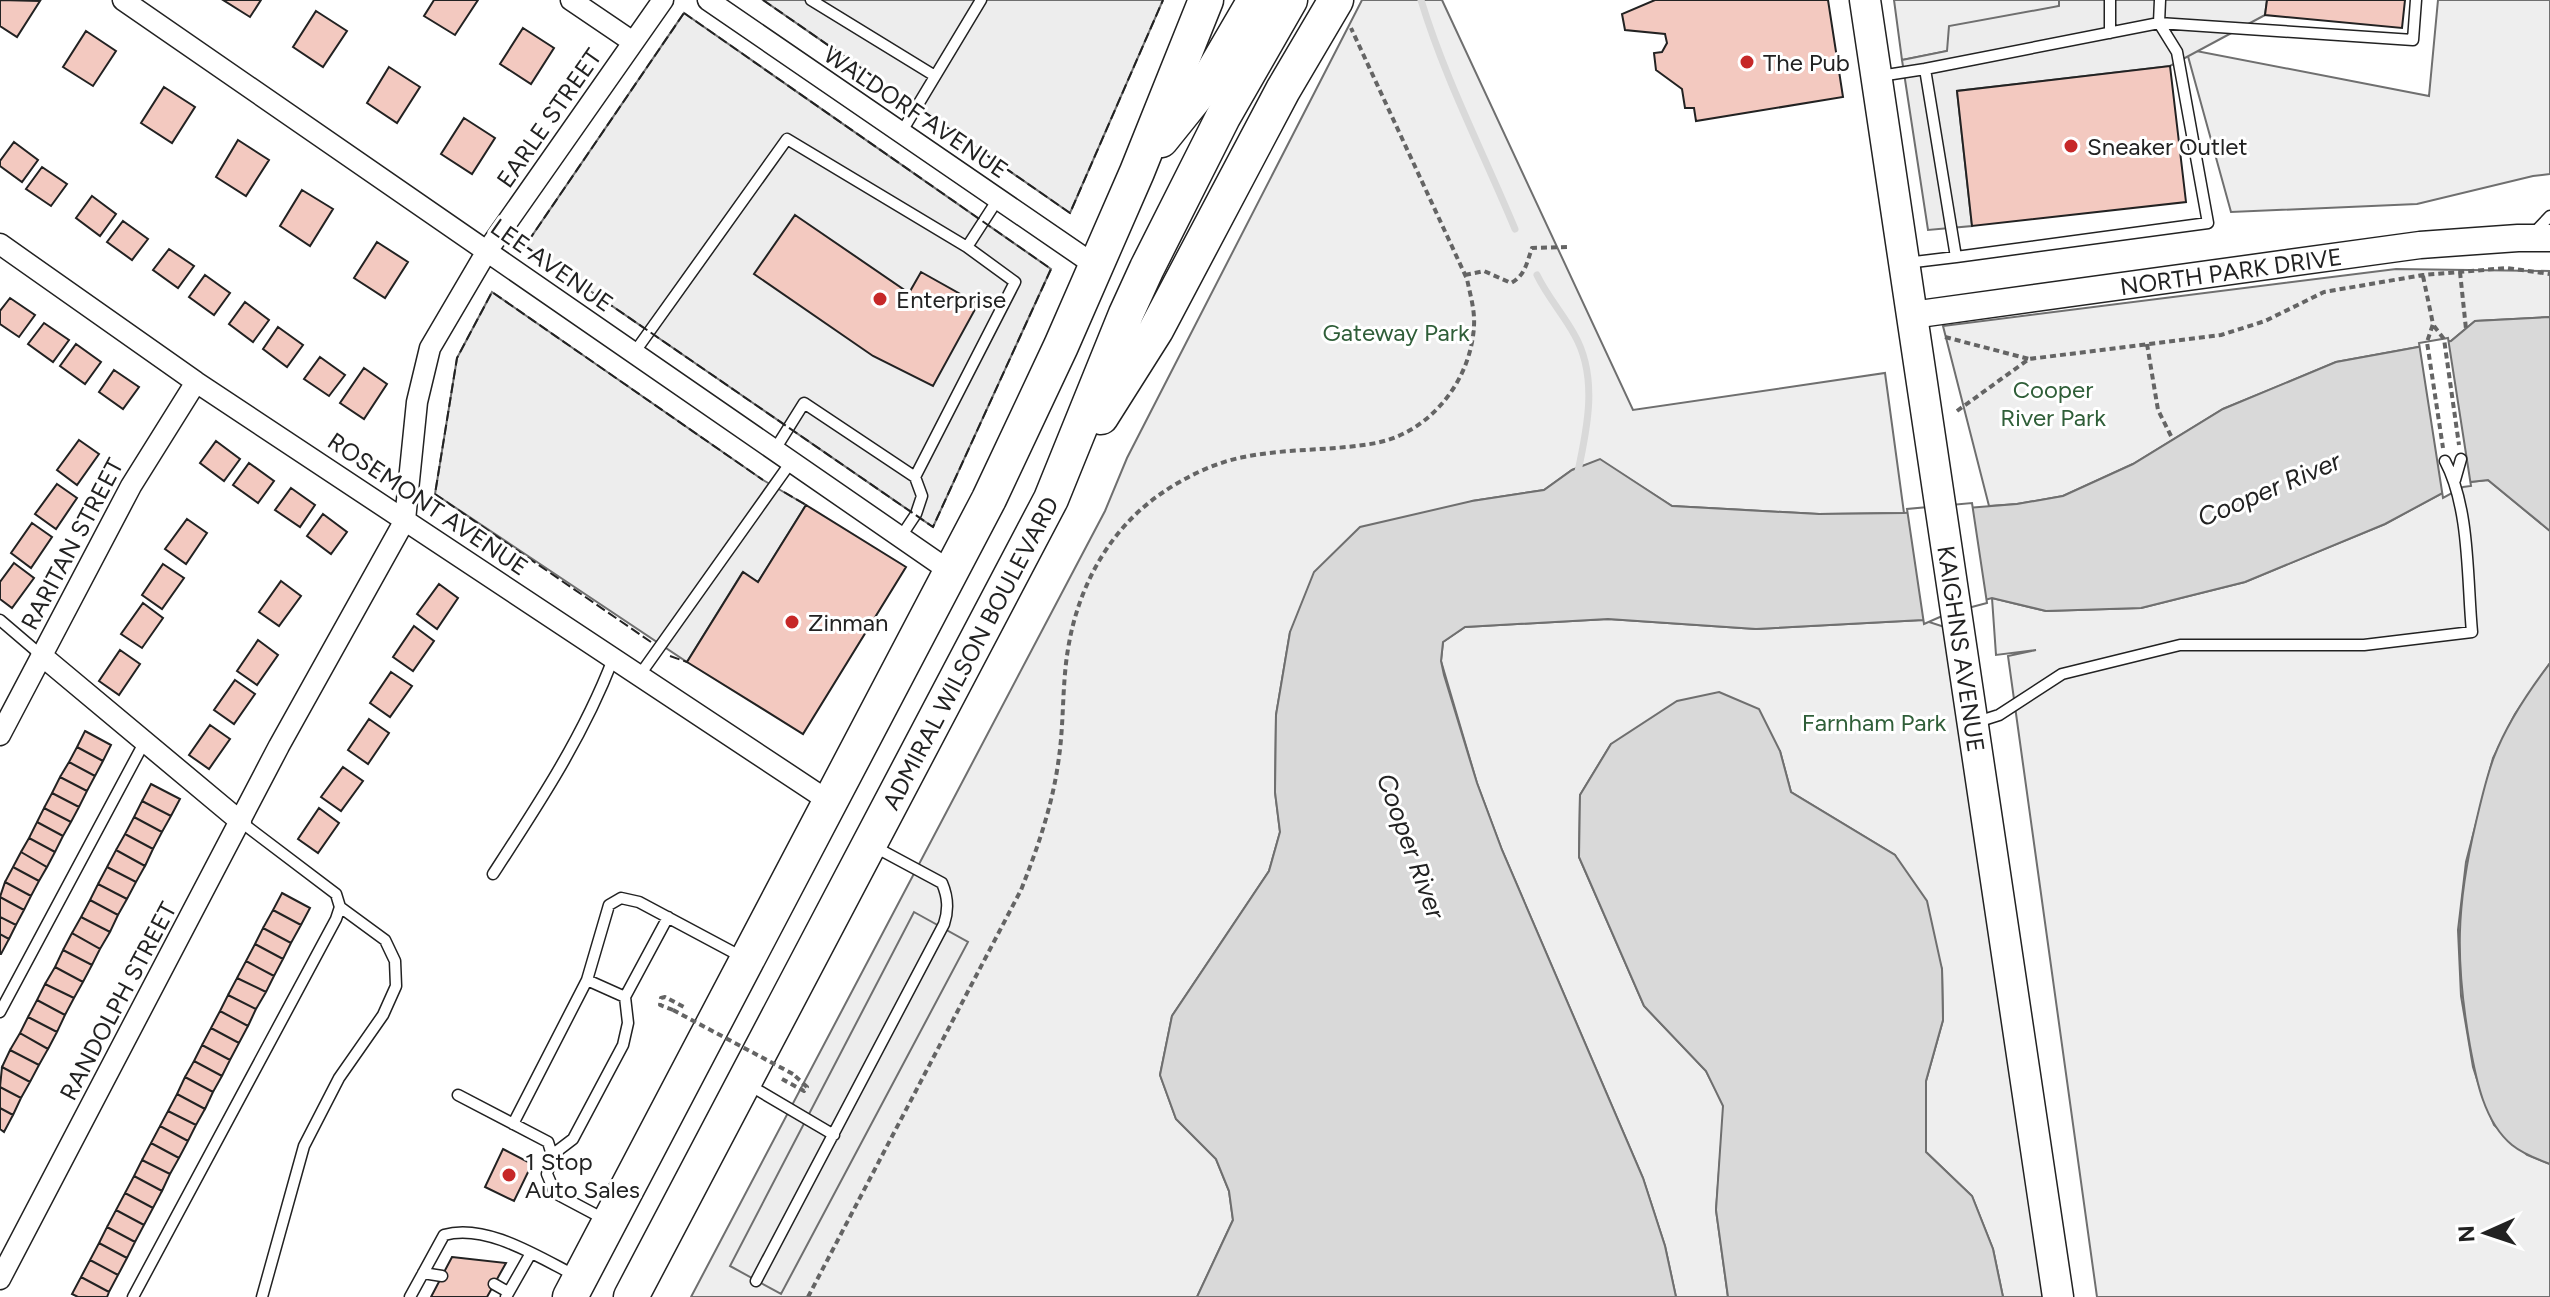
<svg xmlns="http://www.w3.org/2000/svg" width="2550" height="1297" font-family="Figtree,sans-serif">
<rect width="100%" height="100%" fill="#fff"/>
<path fill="#eee" stroke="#6f6f6f" stroke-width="2" d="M1362,0H1442L1633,410L1885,373L1904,513L1819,514L1672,506L1600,460L1572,470L1544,490L1472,501L1290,632L1276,715L1275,792L1280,832L1269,871L1172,1016L1160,1075L1176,1119L1216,1159L1229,1191L1233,1220L1197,1297H691L1105,511L1127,458Z
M1894,0H2059V6L1947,51L1902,60Z
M2438,0H2550V174L2533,176L2417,204L2231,212L2186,49L2429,96Z
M2396,269L2550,271V317L2475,321L2451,341L2336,362L2223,409L2133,464L2063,496L2017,504L1989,506L1943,326Z
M2488,480L2550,531V663L2515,714L2493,758L2466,862L2458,930L2461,996L2473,1067L2483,1098L2494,1125L2527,1155L2550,1164V1297H2097L2008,656L2036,650L1996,655L1992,598L2046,611L2141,608L2245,582L2385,524L2461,483Z
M1608,619L1756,629L1923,620L1960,632L2058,1297H2003L1993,1249L1972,1196L1926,1152V1081L1943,1020L1942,969L1895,855L1791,792L1780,751L1611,744L1580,795L1579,857L1644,1006L1706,1071L1724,1106L1716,1210L1728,1297H1676L1665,1246L1643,1178L1502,850L1477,783L1441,661L1443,642L1465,627Z"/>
<path fill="#ededed" stroke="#6f6f6f" stroke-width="2" d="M763,0H1163L1070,213Z
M2059,0H2267L2265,15L2170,66L1957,91L1972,226L1928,230L1902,60L1947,51L1949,26L2059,6Z
M684,13L1051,269L933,527L525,246Z
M492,292L763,480L806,505L758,582L742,573L687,662L435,494L457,358Z
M914,912L968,942L781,1294L730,1266Z"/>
<path fill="#d9d9d9" stroke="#6f6f6f" stroke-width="2" d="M2550,317V531L2488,480L2461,483L2385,524L2245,582L2141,608L2046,611L1992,598L1948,610L1923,620L1756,629L1608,619L1465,627L1443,642L1441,661L1444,675L1477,783L1502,850L1643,1178L1665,1246L1676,1297H1197L1233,1220L1229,1191L1216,1159L1176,1119L1160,1075L1172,1016L1269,871L1280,832L1275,792L1276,715L1290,632L1314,572L1360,527L1472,501L1544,490L1572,470L1600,459L1672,506L1819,514L1904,513L2017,504L2063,496L2133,464L2223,409L2336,362L2451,341L2475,321Z
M2550,663V1164C2537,1159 2523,1154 2512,1145C2484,1122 2476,1079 2470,1046C2455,961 2456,906 2476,822C2481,801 2486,778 2494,757C2507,723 2528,692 2550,663Z
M1719,692L1759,709L1780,751L1791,792L1895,855L1927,901L1942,969L1943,1020L1926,1081V1152L1972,1196L1993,1249L2003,1297H1728L1716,1210L1723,1106L1706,1071L1644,1006L1579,857L1580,795L1611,744L1677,701Z"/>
<path fill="#fff" stroke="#6f6f6f" stroke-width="2" d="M2448,338L2471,486L2463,487L2443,498L2419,343Z
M1972,503L1987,603L1949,613L1924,624L1907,509Z"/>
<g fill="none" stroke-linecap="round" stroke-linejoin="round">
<path stroke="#d9d9d9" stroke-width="7" d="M1421,0C1445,79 1483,152 1515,229
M1537,275C1547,296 1563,314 1574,334C1599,377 1587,430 1577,476"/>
</g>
<path fill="#f3c9c0" stroke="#222" stroke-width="2" d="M0,0L40,1L17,37L0,26Z
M223,0H261L250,17Z
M434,0H478L455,35L424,16Z
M1655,0H1828L1843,97L1696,121L1694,108H1685L1682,89L1656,70L1654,53L1662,52L1667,43L1665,34L1625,30L1622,14Z
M2267,0H2405L2402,28L2265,15Z
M316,11L347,31L323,67L293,47Z
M523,28L554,48L531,84L500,64Z
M86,31L116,51L93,86L63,67Z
M2170,66L2186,202L1972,226L1957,91Z
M389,67L420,87L397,123L367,103Z
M164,87L195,107L172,143L141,123Z
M464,118L495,138L472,174L441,154Z
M238,140L269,160L246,196L216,177Z
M14,142L38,160L22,182L0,166V161Z
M42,167L67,184L51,206L26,189Z
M302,190L333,209L310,246L280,226Z
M92,196L116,214L100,236L76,218Z
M795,215L909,293L921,272L978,304L933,386L873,356L754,274Z
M123,221L148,239L132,260L107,242Z
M377,242L408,262L385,298L354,278Z
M169,249L194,266L178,288L153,270Z
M205,275L230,293L214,315L189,297Z
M10,298L35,315L19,337L0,324V311Z
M245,302L269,320L253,342L229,324Z
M44,323L69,340L53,362L28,344Z
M278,327L303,345L287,367L263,349Z
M76,344L101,362L85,384L60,366Z
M320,357L345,375L329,396L304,379Z
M364,368L387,384L364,419L340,403Z
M114,370L139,387L123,409L99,392Z
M79,440L99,454L77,485L57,470Z
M216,441L240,459L224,481L200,463Z
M249,463L274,481L258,503L233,485Z
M57,484L77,498L56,529L35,514Z
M291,488L315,505L300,527L275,510Z
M806,505L906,567L803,734L687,662L743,572L758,582Z
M323,514L347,532L331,554L307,536Z
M187,519L207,533L186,564L165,549Z
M32,523L52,537L31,568L11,553Z
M14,563L34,578L12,608L0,599V582Z
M163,564L184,578L162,609L142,595Z
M281,581L301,596L279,626L259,612Z
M439,584L458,598L437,629L417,614Z
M143,603L163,618L142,648L121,634Z
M414,626L434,641L413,671L393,657Z
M258,640L278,655L257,685L237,671Z
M120,650L140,664L119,695L99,681Z
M391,672L412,686L390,717L370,703Z
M235,680L255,694L234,724L214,710Z
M369,719L389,733L368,764L348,750Z
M210,725L230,739L209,769L189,755Z
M85,731L111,745L103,761L77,747Z
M77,747L103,761L95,776L69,762Z
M69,762L95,776L87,791L60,777Z
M343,767L363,781L341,811L321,797Z
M60,777L87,791L79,807L52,793Z
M151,784L180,799L171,816L142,801Z
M52,793L79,807L71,822L44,808Z
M142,801L171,816L162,832L134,817Z
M44,808L71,822L63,836L37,822Z
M319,808L339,823L318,853L298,839Z
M134,817L162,832L153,849L125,834Z
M37,822L63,836L55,852L29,838Z
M125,834L153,849L145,866L116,850Z
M29,838L55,852L47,867L21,852Z
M116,850L145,866L136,882L107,867Z
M21,852L47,867L39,881L13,867Z
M13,867L39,881L31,896L5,882Z
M107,867L136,882L127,899L98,884Z
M5,882L31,896L24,910L0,897Z
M98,884L127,899L118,915L90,900Z
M282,893L310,908L301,925L273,910Z
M0,897L24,910L16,925L0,917Z
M90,900L118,915L110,932L81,917Z
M273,910L301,925L291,943L263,928Z
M0,917L16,925L9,939L0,934Z
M81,917L110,932L100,949L72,933Z
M263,928L291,943L283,959L255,944Z
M72,933L100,949L92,965L63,950Z
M0,934L9,939L1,954H0Z
M255,944L283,959L274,976L246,961Z
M63,950L92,965L83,982L55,967Z
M246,961L274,976L266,992L237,978Z
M55,967L83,982L74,998L45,984Z
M237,978L266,992L256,1009L228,995Z
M45,984L74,998L65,1015L37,1000Z
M228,995L256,1009L248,1026L220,1011Z
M37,1000L65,1015L57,1032L28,1017Z
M220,1011L248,1026L239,1043L211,1028Z
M28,1017L57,1032L48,1049L20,1033Z
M211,1028L239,1043L230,1060L202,1045Z
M20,1033L48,1049L39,1065L10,1050Z
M202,1045L230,1060L222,1076L194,1061Z
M10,1050L39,1065L30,1082L2,1067Z
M194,1061L222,1076L213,1092L185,1077Z
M2,1067L30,1082L21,1098L0,1087Z
M185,1077L213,1092L205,1109L177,1094Z
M0,1087L21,1098L13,1115L0,1108Z
M177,1094L205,1109L196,1125L168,1111Z
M0,1108L13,1115L4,1132L0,1129Z
M168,1111L196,1125L188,1141L160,1126Z
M160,1126L188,1141L179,1158L151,1143Z
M151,1143L179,1158L170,1174L142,1160Z
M503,1149L532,1164L514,1201L485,1187Z
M142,1160L170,1174L162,1191L134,1176Z
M134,1176L162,1191L153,1208L125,1193Z
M125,1193L153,1208L144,1225L116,1210Z
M116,1210L144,1225L135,1242L107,1227Z
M107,1227L135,1242L127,1258L99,1243Z
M99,1243L127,1258L118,1275L90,1260Z
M452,1257L506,1263L487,1297H431Z
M90,1260L118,1275L109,1292L81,1277Z
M81,1277L109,1292L107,1297H78L72,1294Z"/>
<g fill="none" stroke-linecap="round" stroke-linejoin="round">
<defs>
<path id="service" d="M811,0L935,76
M2110,0V33
M2160,0L2159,23L2413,40L2416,0
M2159,23L2177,52L2208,223L1956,257L1925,69Z
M1880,76L1925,69
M901,133L981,0
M2532,235L2550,216
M1906,263L1956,257
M634,353L787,139L967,247
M774,451L804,403L915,477L1015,282L967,247L998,199
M2455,480L2461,459
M900,538L916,514L922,496L915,477
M0,620L41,655
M639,676L791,462
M1974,723L1999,715L2062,674L2180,645H2364L2472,632C2467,579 2470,508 2445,461
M493,874C538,805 583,737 613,659
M625,997L668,917
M0,1012L145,741
M749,1085L834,1135
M458,1095L548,1142L552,1155L547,1174L555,1193L604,1219
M513,1124L587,980L609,905L621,898L639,902L742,957
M552,1155L573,1139L623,1045L628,1023L625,997L587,980
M423,1273L442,1276
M756,1281L944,924C949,909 948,897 942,883L875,847
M494,1284L508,1292
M133,1297L336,919L340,907L336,894L241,822
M262,1297L304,1146L339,1078L383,1015L396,986L395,961L385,940L340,907
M410,1297L444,1235C485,1223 537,1256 574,1275
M506,1297L531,1253"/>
<path id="minor" d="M123,0L951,572
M571,0L633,42
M708,0L1096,266
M0,244L196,382L830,802
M41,655L241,822
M0,735L131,486L196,382
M0,1279L279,746L405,520L417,402L430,348L487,251L663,0"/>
<g id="tertiary">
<path id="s1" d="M1912,315L2420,245L2518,238H2550"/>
</g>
<g id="secondary">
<path id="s2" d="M1865,0L2058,1297"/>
</g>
<g id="trunk">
<path d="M1161,140L1206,84L1255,0"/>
<path d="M1101,417L1156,330L1283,90L1336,0"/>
<path d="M570,1297L989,499L1061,346L1137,172L1206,0"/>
<path id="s3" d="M631,1297L1051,499L1126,314L1147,268L1223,117L1290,0"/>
</g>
</defs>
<use href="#service" stroke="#222" stroke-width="13"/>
<use href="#minor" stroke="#222" stroke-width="23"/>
<use href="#tertiary" stroke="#222" stroke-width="29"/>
<use href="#secondary" stroke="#222" stroke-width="33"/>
<use href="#trunk" stroke="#222" stroke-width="37"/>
<path stroke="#646464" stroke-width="4" stroke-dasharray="6 4" stroke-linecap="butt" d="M2460,272L2466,329
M1465,275L1484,271L1511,283C1525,276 1527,262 1532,248L1568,247
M2423,276L2433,324L2427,342L2443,448
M2434,326L2444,339L2459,445
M1945,337L2029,359
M2147,344L2158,410L2173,440
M1957,411L2029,359L2221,335L2265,321L2324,292L2423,275L2507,268L2550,274
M673,1010L660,1005L661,998L665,997L686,1008
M782,1079L804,1091L807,1087L793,1074
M808,1297L1021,890C1038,847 1053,804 1059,757C1064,722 1062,685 1068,649C1078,587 1109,529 1162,493C1185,477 1216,462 1244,457C1288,448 1333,451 1376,443C1431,432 1471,380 1474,326C1475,310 1470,294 1467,279L1351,28"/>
<use href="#service" stroke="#fff" stroke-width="10"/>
<use href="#minor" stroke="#fff" stroke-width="20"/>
<use href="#tertiary" stroke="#fff" stroke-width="26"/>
<use href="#secondary" stroke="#fff" stroke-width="30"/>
<use href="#trunk" stroke="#fff" stroke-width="34"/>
<path stroke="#646464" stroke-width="4" stroke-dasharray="6 4" stroke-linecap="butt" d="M673,1010L793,1074"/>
<path stroke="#222" stroke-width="2" stroke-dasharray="10 4" stroke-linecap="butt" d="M763,0L1070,213L1163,0
M684,13L1051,269L933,527L525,246Z
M784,492L806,505
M651,642L435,494L457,358L492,292L763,480
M670,656L687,662"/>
</g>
<g fill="#c62828" stroke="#fff" stroke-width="3">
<circle cx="1747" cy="62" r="8"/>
<circle cx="2071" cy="146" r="8"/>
<circle cx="880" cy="299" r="8"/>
<circle cx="792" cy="622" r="8"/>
<circle cx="509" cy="1175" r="8"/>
</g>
<g text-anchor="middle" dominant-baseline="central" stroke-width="6" stroke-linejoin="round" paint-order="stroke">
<g font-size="24" fill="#222" stroke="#fff" text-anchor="start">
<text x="1763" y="62">The Pub</text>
<text x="2087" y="146">Sneaker Outlet</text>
<text x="896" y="299">Enterprise</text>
<text x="808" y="622">Zinman</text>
<text x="525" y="1161">1 Stop<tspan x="525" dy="28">Auto Sales</tspan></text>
</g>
<g font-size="24" fill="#222" stroke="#fff">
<text transform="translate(916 112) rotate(34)">WALDORF AVENUE</text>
<text transform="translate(549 118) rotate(-55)">EARLE STREET</text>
<text transform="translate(552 265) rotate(35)">LEE AVENUE</text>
<text stroke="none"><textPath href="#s1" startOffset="322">NORTH PARK DRIVE</textPath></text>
<text transform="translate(428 504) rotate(34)">ROSEMONT AVENUE</text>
<text transform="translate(72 544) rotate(-62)">RARITAN STREET</text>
<text stroke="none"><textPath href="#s2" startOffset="656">KAIGHNS AVENUE</textPath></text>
<text stroke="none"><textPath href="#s3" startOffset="728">ADMIRAL WILSON BOULEVARD</textPath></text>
<text transform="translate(118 1001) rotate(-62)">RANDOLPH STREET</text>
</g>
<g font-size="24" fill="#2f5e38" stroke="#fff">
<text x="1396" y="332">Gateway Park</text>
<text x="2053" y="389">Cooper<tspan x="2053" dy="28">River Park</tspan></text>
<text x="1874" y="722">Farnham Park</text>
</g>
<g font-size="26" font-style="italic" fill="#222" stroke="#fff">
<text transform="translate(2269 489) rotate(-23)">Cooper River</text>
<text transform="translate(1411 846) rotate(70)">Cooper River</text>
</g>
</g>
<g transform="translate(2486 1233) rotate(267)" stroke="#ffffff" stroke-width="6" paint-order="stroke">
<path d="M0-6L14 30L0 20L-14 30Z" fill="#222222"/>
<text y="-12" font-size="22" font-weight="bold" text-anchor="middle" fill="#222222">N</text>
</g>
</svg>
